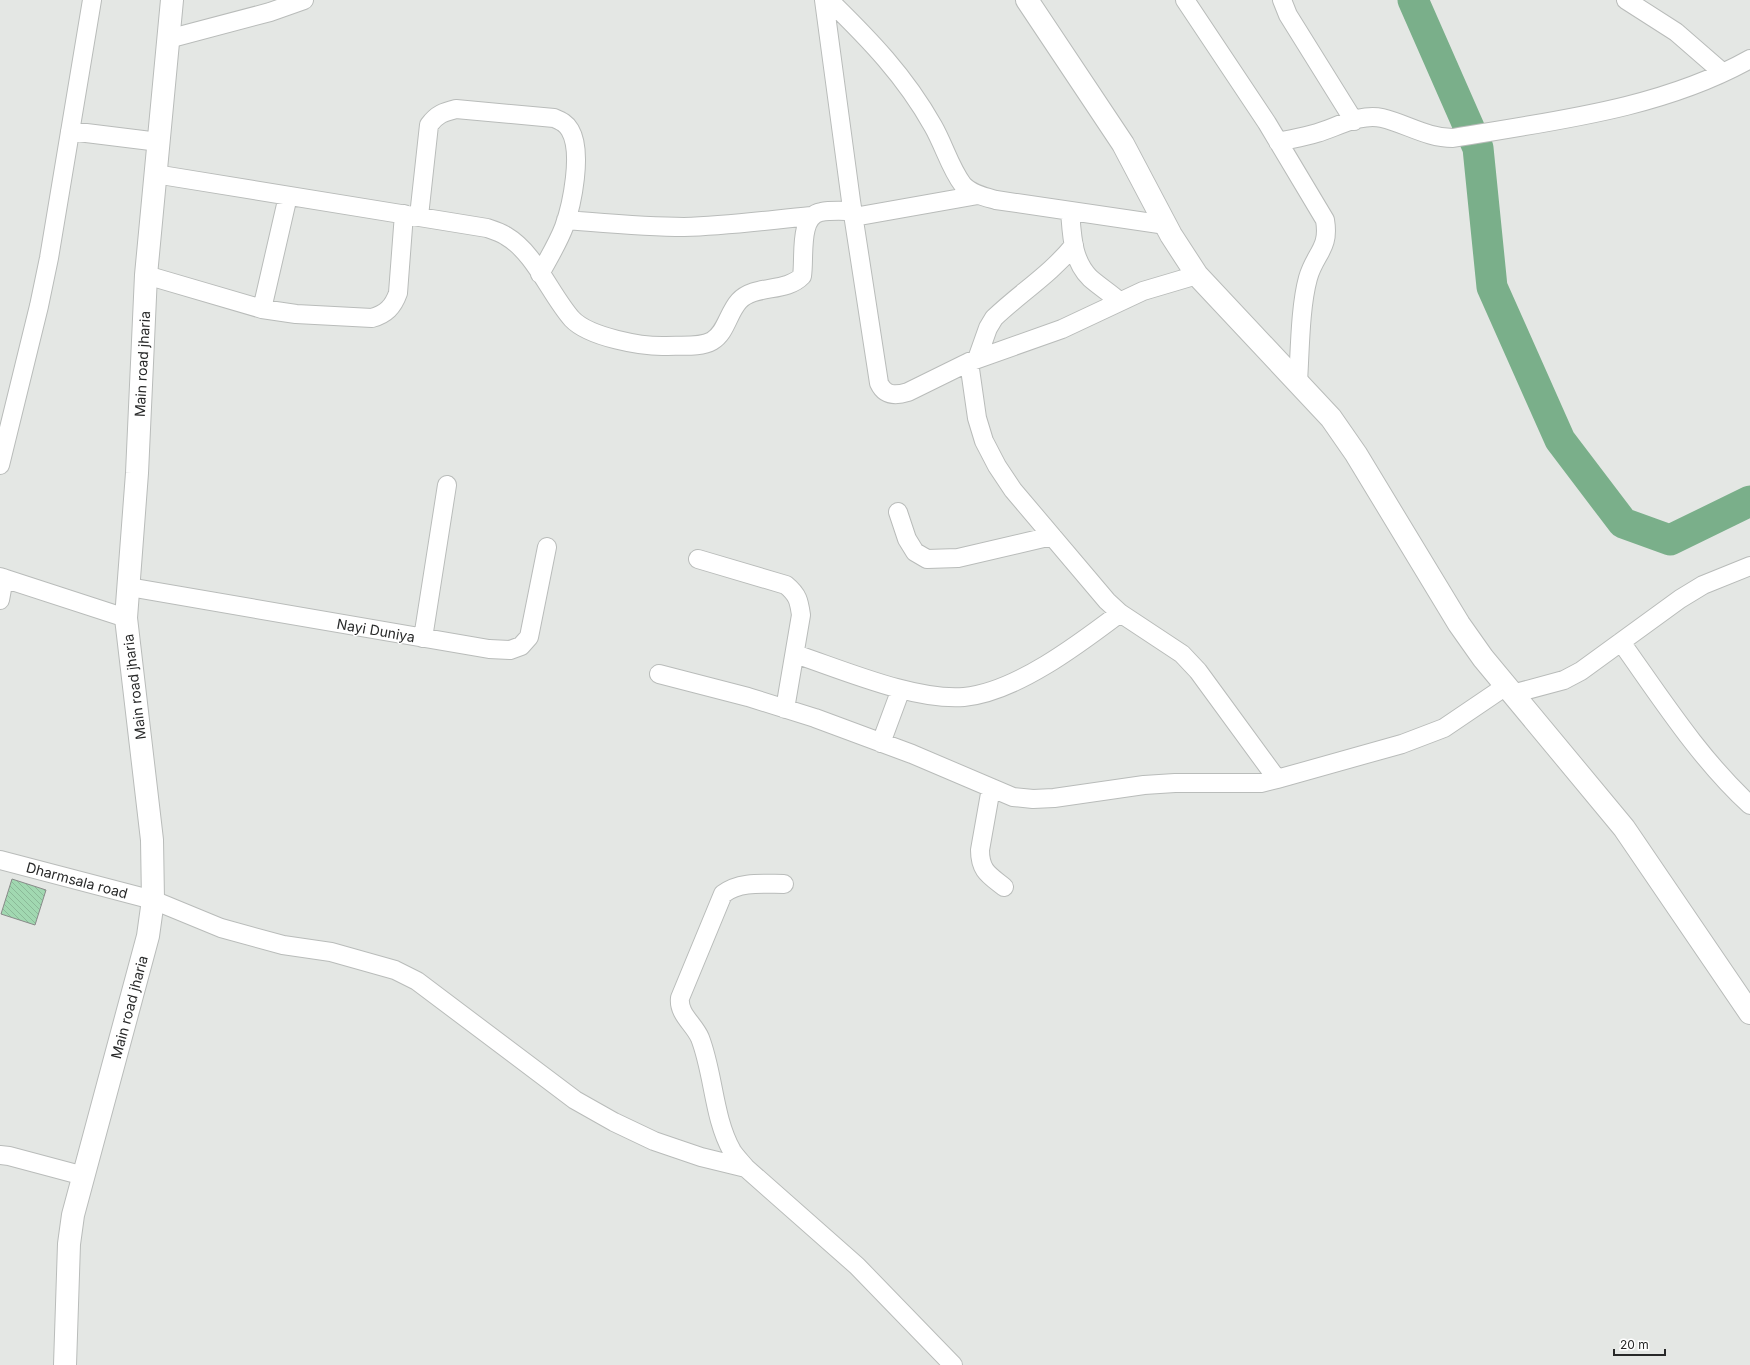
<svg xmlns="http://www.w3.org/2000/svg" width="1750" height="1365" font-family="Inter,sans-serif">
<defs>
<pattern id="building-back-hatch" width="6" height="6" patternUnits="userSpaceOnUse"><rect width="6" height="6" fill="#a1d8b1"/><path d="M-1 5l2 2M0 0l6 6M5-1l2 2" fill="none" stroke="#8bb998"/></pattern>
</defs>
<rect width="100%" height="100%" fill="#e4e7e4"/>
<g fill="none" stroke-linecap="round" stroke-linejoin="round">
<path stroke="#7aaf8a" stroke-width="31" d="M1413,0L1478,148L1492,287L1560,440L1623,523L1670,540L1750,501"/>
</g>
<path fill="url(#building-back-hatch)" stroke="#888b89" d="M12,879L46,890L35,925L1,914Z"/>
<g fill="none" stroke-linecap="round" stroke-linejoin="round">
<defs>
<path id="minor" d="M824,0L851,201L879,383C885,396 895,396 908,392L969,362L1062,329L1143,291L1197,275
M829,0C869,39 905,76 933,126C944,145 950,168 963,185C971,194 985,197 996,200L1166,225
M1185,0L1267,123L1325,220C1330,249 1315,253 1308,278C1300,307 1300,351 1298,382
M1282,0L1288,15L1354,121
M1626,0L1676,32L1722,72
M168,39L270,12L304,0
M70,131L159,142
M1278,142C1291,139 1304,137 1317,133C1337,127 1361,113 1382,118C1407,124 1427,138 1453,138C1552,121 1661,109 1750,59
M155,174L487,228C493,230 500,232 506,236C535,253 550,294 572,319C589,337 642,347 667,346C680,345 700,348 712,341C726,333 728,313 739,301C755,284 786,293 802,276C805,258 798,216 821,212C831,210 843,211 853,211
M1070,211C1072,235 1072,260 1090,278C1099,286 1110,293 1119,301
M419,216L429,125C437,114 444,112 456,109L554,118C561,121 566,123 570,130C583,152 572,205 564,227C558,243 548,259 540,274
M854,217L978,195
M566,220C605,223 645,227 684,227C727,226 769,220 811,216
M146,275L262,309L296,314L372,318C386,314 393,307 398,293L404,214
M262,309L288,196
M977,359L988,328L994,318C1020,293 1051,274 1074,245
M969,362L977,418L984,441L997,466L1013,490L1107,601L1120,613L1182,654L1198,671L1277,779
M0,465L39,306L49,258L92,0
M898,512L907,539L915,552L927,559L958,558L1052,536
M698,559L786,585C798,595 799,601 801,615L785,709
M0,577L126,618
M129,587L489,649L510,650L521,646L529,637L547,547
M0,600L4,578
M423,638L447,485
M1621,642C1661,698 1699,758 1750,805
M795,654C843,670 915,701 964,697C1016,692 1079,644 1120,613
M659,674L748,697L815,718L912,754L1013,797L1033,799L1054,798L1144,785L1175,783H1261L1277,779L1402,744L1444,728L1506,686
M1512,694L1564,680L1581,671L1680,599L1703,585L1750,566
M881,743L901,689
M991,788L980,850C980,871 989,875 1004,887
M0,860L153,900L221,928L283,945L331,952L395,970L417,981L575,1100L614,1122L654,1141L701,1157L746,1168
M784,884C764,884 740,881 723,894L680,998C678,1014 694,1024 700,1038C714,1074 713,1117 732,1151C736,1157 741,1162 746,1168L857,1266L953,1365
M0,1155L9,1156L84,1176"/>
<path id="tertiary" d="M1027,0L1123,144L1171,235L1197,275L1331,418L1356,454L1459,624L1483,658L1624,828L1750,1013
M65,1365L69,1244L73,1215L148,936L153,900L152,840L126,618L137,473L146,275L172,0"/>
</defs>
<use href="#minor" stroke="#b9bcba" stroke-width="20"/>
<use href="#tertiary" stroke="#b9bcba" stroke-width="24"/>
<use href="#minor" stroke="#fff" stroke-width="18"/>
<use href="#tertiary" stroke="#fff" stroke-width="22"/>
</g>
<g text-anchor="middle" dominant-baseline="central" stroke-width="3" stroke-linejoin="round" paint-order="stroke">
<g font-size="14" fill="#272828" stroke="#fff">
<text transform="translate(142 364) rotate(-87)">Main road jharia</text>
<text transform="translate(376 630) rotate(10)">Nayi Duniya</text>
<text transform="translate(134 687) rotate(-97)">Main road jharia</text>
<text transform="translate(77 880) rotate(15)">Dharmsala road</text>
<text transform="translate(129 1007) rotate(-75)">Main road jharia</text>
</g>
</g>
<path d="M1614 1349v6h51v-6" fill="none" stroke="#272828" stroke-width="2"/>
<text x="1620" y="1349" font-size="12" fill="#272828" stroke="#ffffff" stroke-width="3" paint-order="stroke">20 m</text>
</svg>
